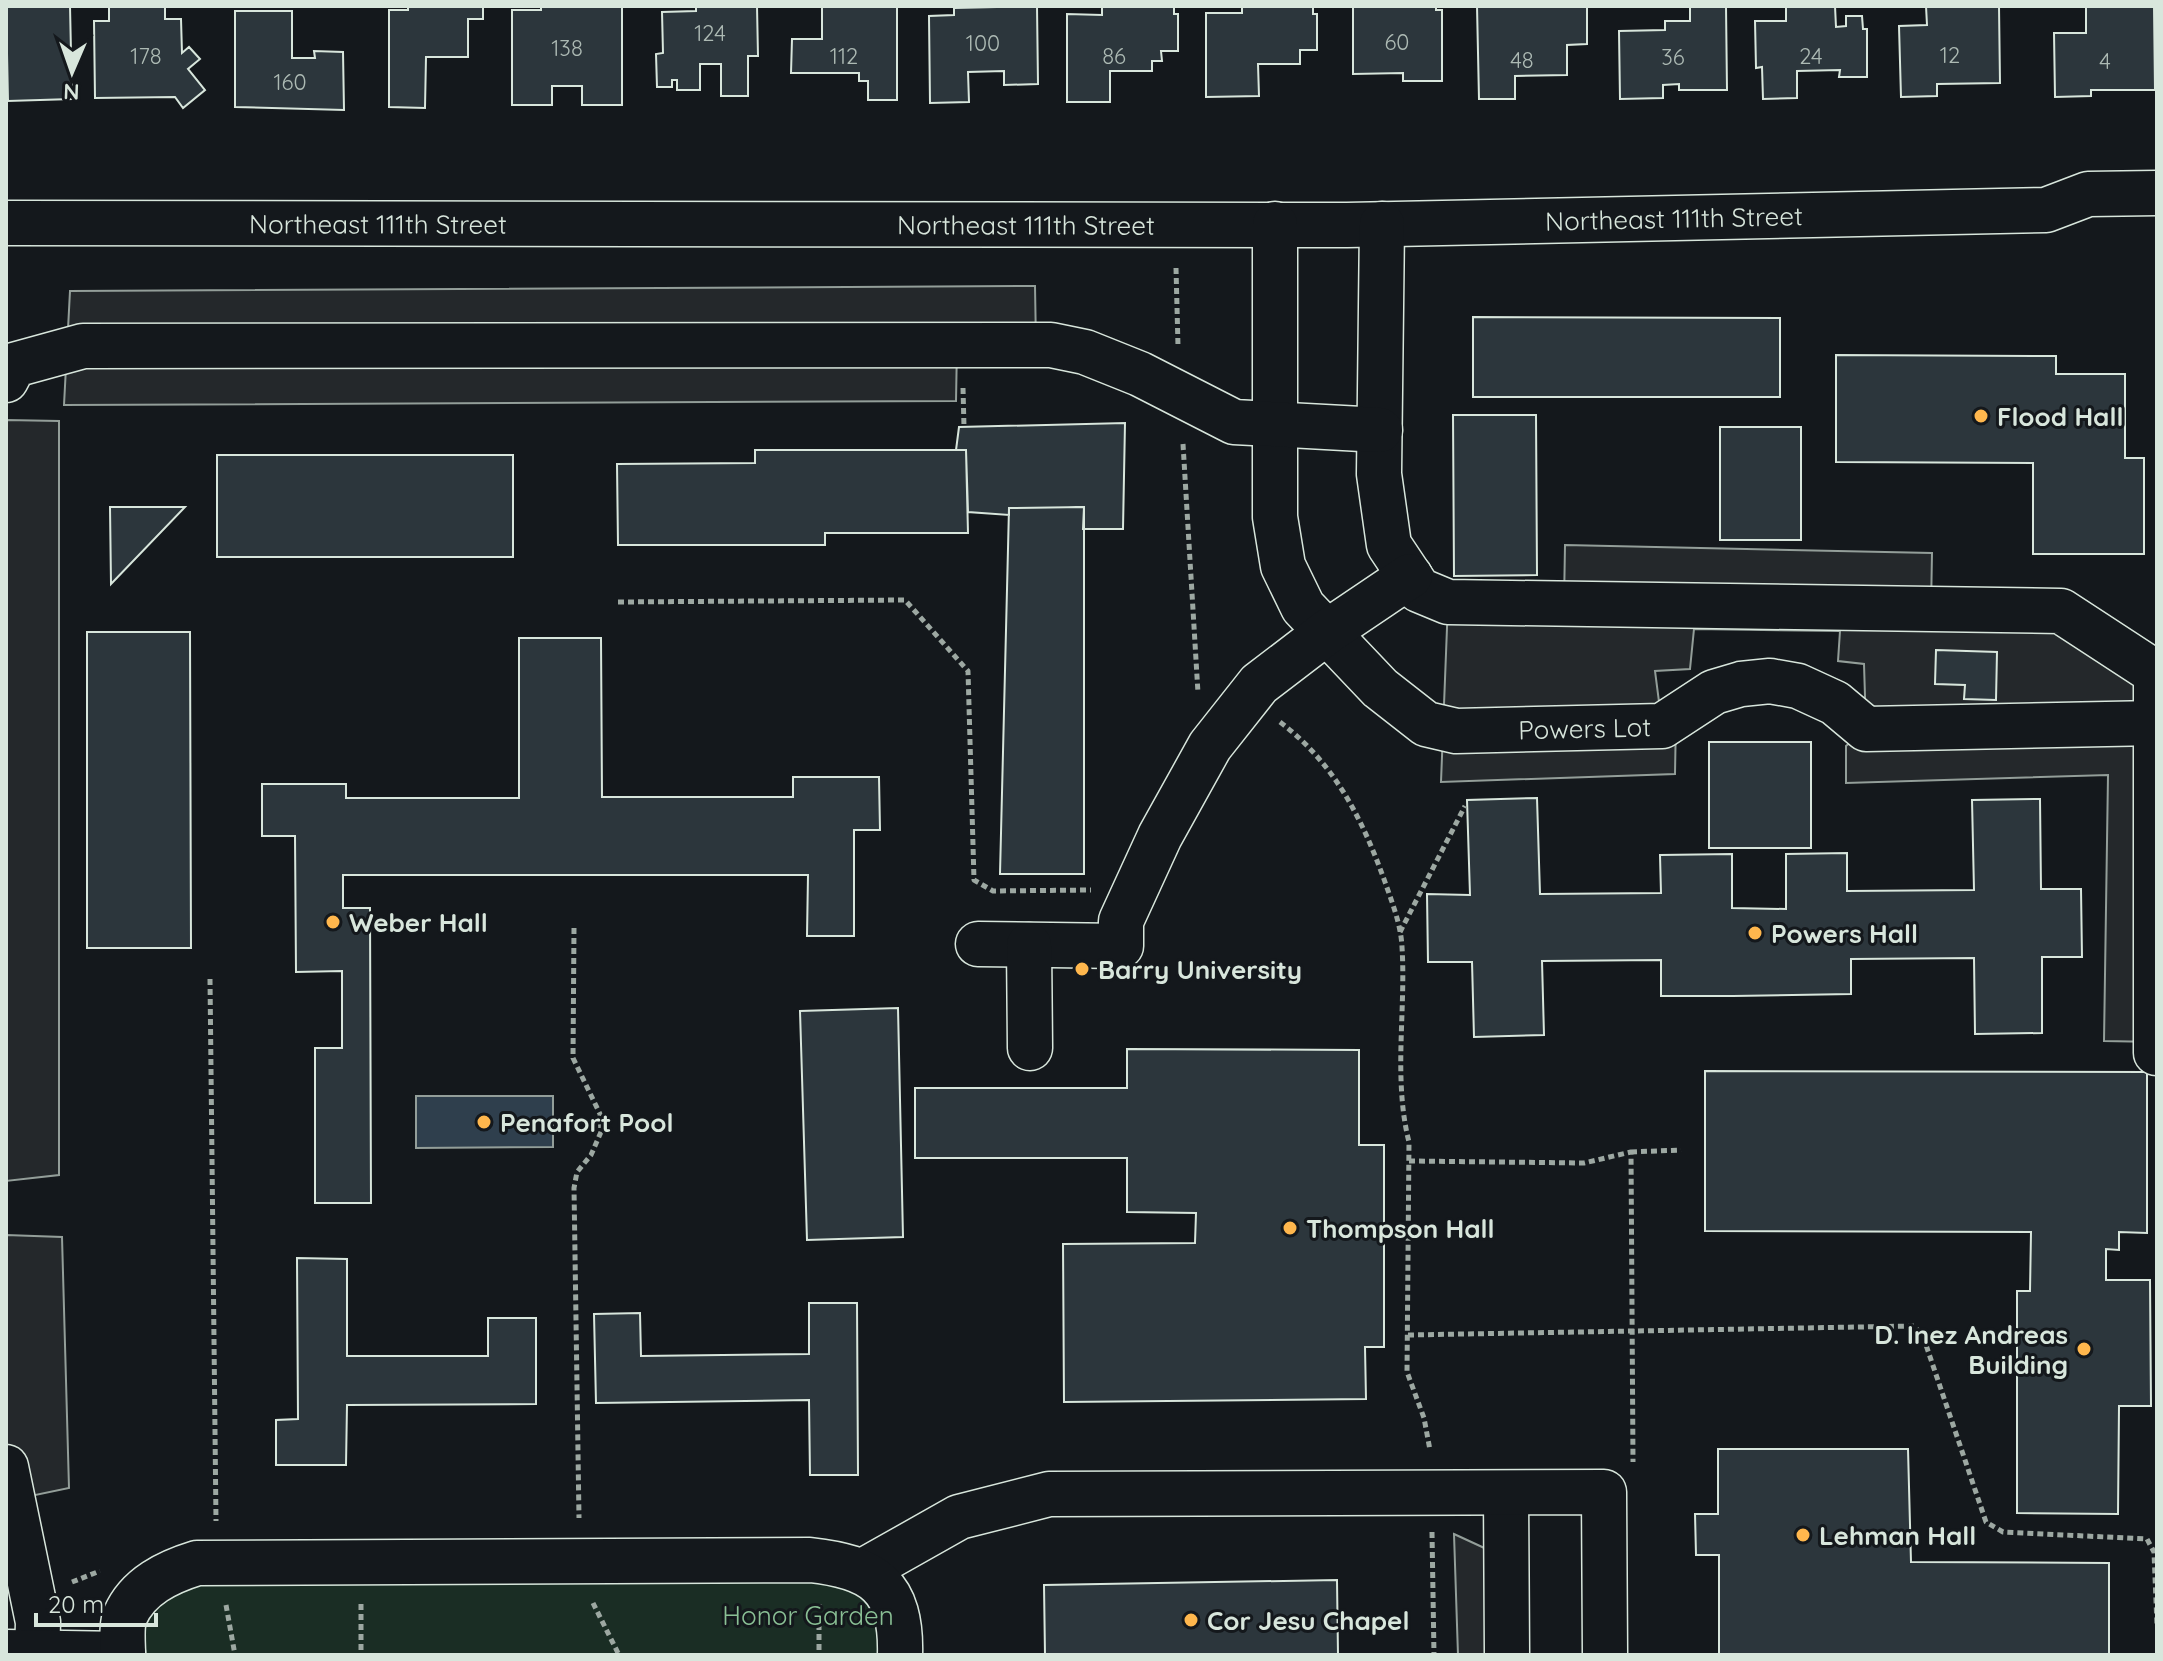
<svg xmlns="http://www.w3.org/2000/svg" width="2163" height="1661" font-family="Quicksand,sans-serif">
<rect width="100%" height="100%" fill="#14181c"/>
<path fill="#1a2d24" stroke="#939e99" stroke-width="2" d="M814,1573L877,1602L889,1655H140C142,1612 161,1600 198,1581Z"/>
<path fill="#24282b" stroke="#939e99" stroke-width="2" d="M1035,286L1036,345H957L956,401L64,405L70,291Z
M6,420L59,421V1175L6,1181Z
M1565,545L1932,553L1931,609L2061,611L2157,673V1042L2104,1041L2108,775L1846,783V746L1866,729L1864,664L1838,661L1840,631L1694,629L1690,669L1655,671L1662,725L1676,717L1675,774L1441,782L1448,602L1564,603Z
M6,1235L62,1237L69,1488L11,1500L6,1550Z
M1454,1534L1506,1558L1507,1655H1458Z"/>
<path fill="#2f3f4d" stroke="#939e99" stroke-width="2" d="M416,1096H553V1147L416,1148Z"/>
<path fill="#2c363c" stroke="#d8e6dc" stroke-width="2" d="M6,6H70L72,99L8,101Z
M109,6H165V19H181L182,53L189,47L200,59L188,69L205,90L183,108L175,97L95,98L94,21H109Z
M408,6H483V19H468V57H426L425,108L389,107V10H408Z
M541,6H622V105H582V86H552V105H512V10H541Z
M696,6H757L758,56H748V96H721V64H700V90H677V80H672V87H657L656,54L663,53L662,12L696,11Z
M822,6H897V100H868V81H859V73H791L792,39H822Z
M1037,6L1038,84L1004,85V71L968,72L969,102L930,103L929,16L954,15V8Z
M1102,6H1174V14H1178V51H1161L1162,61H1152V71H1110V102H1067V14L1102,15Z
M1242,6H1313V14H1317V50H1300V64H1258L1259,96L1206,97V13H1242Z
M1353,6H1436V10H1442V81H1403V73L1353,74Z
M1477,6H1587V44L1567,45V75L1515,76V99H1479Z
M1690,6H1726L1727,90H1679V84L1663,85V98L1620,99L1619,31L1665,30V21H1690Z
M1786,6H1835L1836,27L1846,26V16H1862L1863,29H1867V77H1839L1840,70L1797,71V98L1763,99L1762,67L1756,68L1755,21H1786Z
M1926,6H1999L2000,83L1937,84V96L1901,97L1899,26L1927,25Z
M2086,6H2154L2155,90H2091V96L2055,97L2054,33H2086Z
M235,11H292V58H315L314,51L343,52L344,110L235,107Z
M1473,317L1780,318V397H1473Z
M1836,355L2056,356V374H2125V458H2144V554H2033V463L1836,462Z
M1453,415H1536L1537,575L1454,576Z
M1125,423L1123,529H1083L1084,507L1009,508V515L968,512L966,450H956L959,427Z
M1720,427H1801V540H1720Z
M755,450H966L968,533H825V545H618L617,464L755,463Z
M217,455H513V557H217Z
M110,507H185L111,584Z
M1084,507V874H1000L1009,508Z
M87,632H190L191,948H87Z
M519,638H601L602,797H793V777H879L880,830H854V936H807L808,875H343V908H370L371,1203H315V1048H342V971L296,972L295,836H262V784H346V798H519Z
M1936,650L1997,652L1996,700L1964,699L1965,685L1935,684Z
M1709,742H1811V848H1709Z
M1537,798L1540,894L1661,893L1660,855L1732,854V908L1786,909V854L1847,853V891L1974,890L1972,800L2040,799L2041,889H2081L2082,957H2042V1033L1975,1034L1974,958L1851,959V994L1733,996H1661V960L1542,961L1544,1035L1474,1037L1472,962H1428L1427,894L1470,895L1467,800Z
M898,1008L903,1237L807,1240L800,1011Z
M1127,1049L1359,1050V1145H1384V1347H1365L1366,1399L1064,1402L1063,1244L1195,1243L1196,1213L1127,1212V1158H915V1088H1127Z
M1705,1071L2147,1072V1233L2119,1232V1250L2106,1249V1280H2150L2151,1406H2119L2118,1514L2017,1513V1291H2030L2031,1232L1705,1231Z
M297,1258L347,1259V1356H488V1318H536V1404L347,1405L346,1465H276V1420L298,1419Z
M809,1303H857L858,1475H810L809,1400L596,1403L594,1314L640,1313L641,1356L809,1354Z
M1718,1449H1908L1911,1562L2109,1563V1655H1719V1555H1696L1695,1514H1718Z
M1337,1580L1338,1655H1045L1044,1585Z"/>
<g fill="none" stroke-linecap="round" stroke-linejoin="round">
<defs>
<g id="minor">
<path id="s1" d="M6,223L1347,225L2046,210L2088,194L2157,193"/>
<path id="s2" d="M1275,224V517L1283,566L1303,607L1380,688L1426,724L1456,731L1662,726L1714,692L1741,684L1770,681L1798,686L1835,703L1866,729L2156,723"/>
<path d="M1382,224L1379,474L1389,545L1419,590L1448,602L2061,611L2156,673V1053"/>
<path d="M6,380L14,365L83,346L1051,345L1085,352L1140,374L1234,422L1380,430"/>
<path d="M978,944L1121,946V921L1160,836L1210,746L1259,684L1327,632L1410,576"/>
<path d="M1029,945L1030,1048"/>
<path d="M6,1467L38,1622L37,1655"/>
<path d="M1506,1493L1507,1655"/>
<path d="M865,1570L959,1517L1049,1494L1604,1492L1605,1655"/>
<path d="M6,1652L123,1654"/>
<path d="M123,1655C123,1644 121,1626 125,1616C138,1586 168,1572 197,1563L810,1560C874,1567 902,1586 900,1655"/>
</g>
</defs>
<use href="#minor" stroke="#d8e6dc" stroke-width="47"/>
<path stroke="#9da8a2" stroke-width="5" stroke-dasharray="6 4" stroke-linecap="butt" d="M1176,268L1178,346
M963,388L964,427
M1183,444L1198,693
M618,602L905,600L968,671L974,880L993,891L1091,890
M1280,722C1335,764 1362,818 1385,882C1392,902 1401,925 1402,947C1406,1011 1393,1079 1409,1142L1407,1372L1424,1418L1430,1450
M574,928L573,1058L600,1114L601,1132L591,1155L577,1172L574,1188L579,1518
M1400,932L1465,806
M210,979L216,1521
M1631,1152L1681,1150
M1409,1161L1584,1163L1631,1152L1633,1462
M1408,1335L1915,1326L1926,1345L1986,1522L2003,1532L2147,1539L2154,1552L2157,1625
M1432,1532L1434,1655
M72,1582L100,1571
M593,1603L619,1655
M361,1604V1655
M819,1604V1655
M226,1605L235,1655"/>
<use href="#minor" stroke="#14181c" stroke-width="44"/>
</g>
<g fill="#ffb74d" stroke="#14181c" stroke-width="3">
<circle cx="1981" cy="416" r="8"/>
<circle cx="333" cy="922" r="8"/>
<circle cx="1755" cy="933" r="8"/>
<circle cx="1082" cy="969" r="8"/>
<circle cx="484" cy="1122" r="8"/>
<circle cx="1290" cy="1228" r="8"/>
<circle cx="2084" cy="1349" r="8"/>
<circle cx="1803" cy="1535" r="8"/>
<circle cx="1191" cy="1620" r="8"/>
</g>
<g text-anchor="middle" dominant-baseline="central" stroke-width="6" stroke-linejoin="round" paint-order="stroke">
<g font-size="22" fill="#adbab4">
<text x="710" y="33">124</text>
<text x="1397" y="42">60</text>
<text x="983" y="43">100</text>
<text x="567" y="48">138</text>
<text x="1950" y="55">12</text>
<text x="146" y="56">178</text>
<text x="844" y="56">112</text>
<text x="1114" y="56">86</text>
<text x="1811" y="56">24</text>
<text x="1673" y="57">36</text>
<text x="1522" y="60">48</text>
<text x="2105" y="61">4</text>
<text x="290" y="82">160</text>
</g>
<g font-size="26" fill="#d8e6dc" stroke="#14181c">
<text stroke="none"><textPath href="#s1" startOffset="1668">Northeast 111th Street</textPath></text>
<text stroke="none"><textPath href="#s1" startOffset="372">Northeast 111th Street</textPath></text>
<text stroke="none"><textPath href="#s1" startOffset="1020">Northeast 111th Street</textPath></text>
<text stroke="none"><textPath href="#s2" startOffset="718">Powers Lot</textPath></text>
</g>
<g font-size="26" font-weight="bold" fill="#d8e6dc" stroke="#14181c" text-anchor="start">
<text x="1997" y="416">Flood Hall</text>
<text x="349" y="922">Weber Hall</text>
<text x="1771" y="933">Powers Hall</text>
<text x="1098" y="969">Barry University</text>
<text x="500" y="1122">Penafort Pool</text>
<text x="1306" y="1228">Thompson Hall</text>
<text x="2068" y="1334" text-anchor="end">D. Inez Andreas<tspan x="2068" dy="30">Building</tspan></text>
<text x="1819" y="1535">Lehman Hall</text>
<text x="1207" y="1620">Cor Jesu Chapel</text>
</g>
<g font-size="26" fill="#8ac095" stroke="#14181c">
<text x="808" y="1615">Honor Garden</text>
</g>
</g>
<rect width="2163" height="1661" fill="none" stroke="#d8e6dc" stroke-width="16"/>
<g transform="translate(72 72) rotate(182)" stroke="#14181c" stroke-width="6" paint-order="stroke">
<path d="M0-6L14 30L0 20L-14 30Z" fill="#d8e6dc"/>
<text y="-12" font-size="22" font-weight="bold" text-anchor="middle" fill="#d8e6dc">N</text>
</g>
<path d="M36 1613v12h120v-12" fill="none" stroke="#d8e6dc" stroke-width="4"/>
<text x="48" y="1613" font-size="24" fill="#d8e6dc" stroke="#14181c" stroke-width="6" paint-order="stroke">20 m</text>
</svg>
